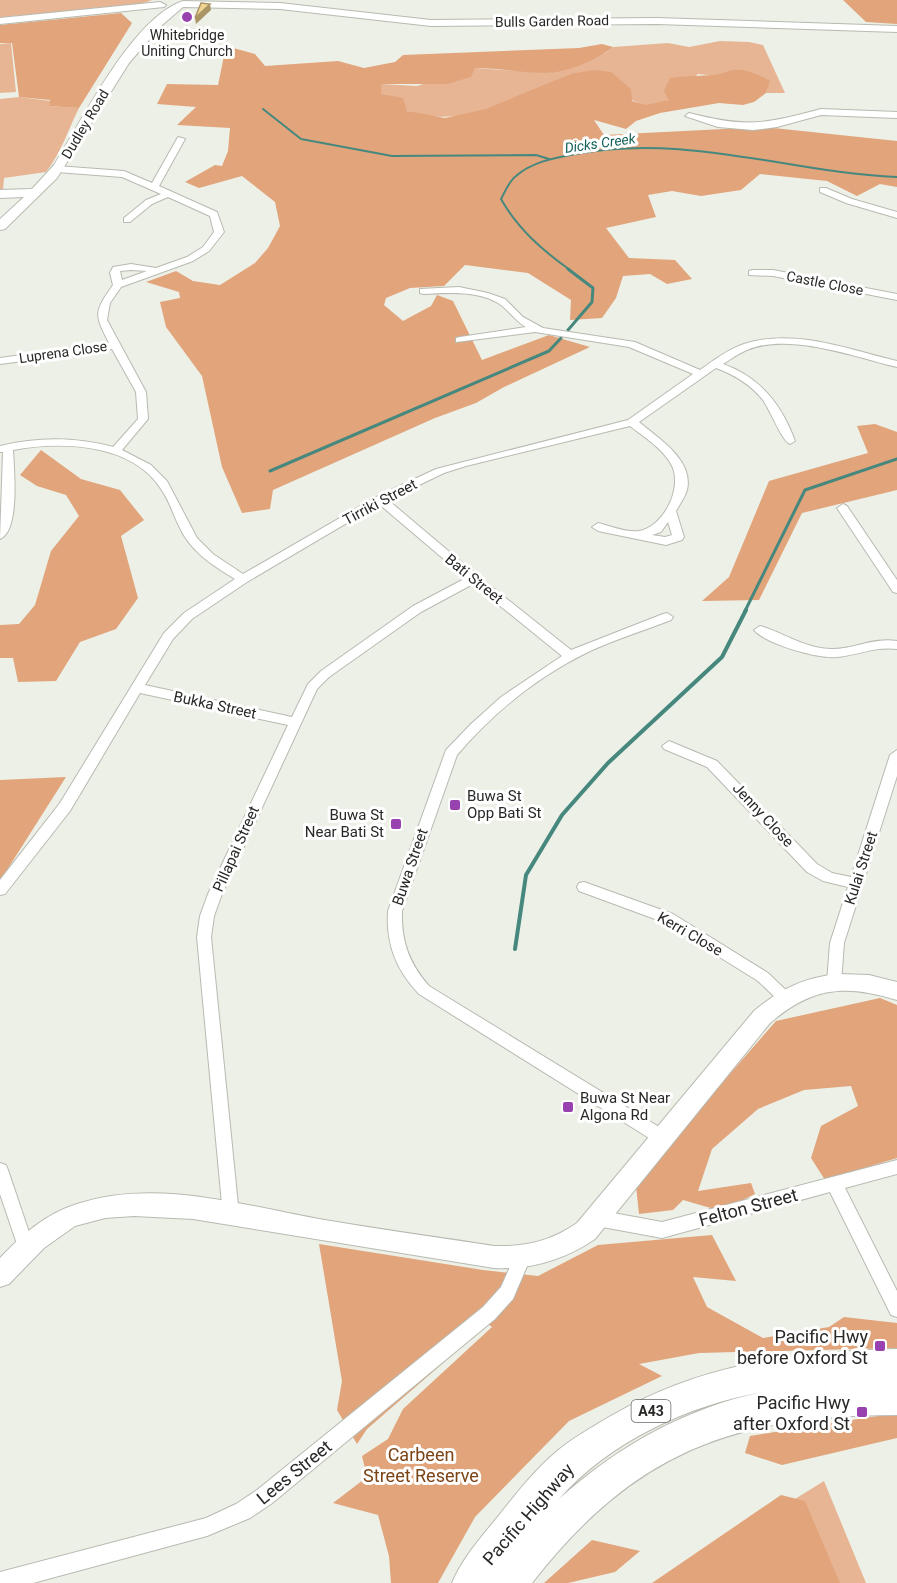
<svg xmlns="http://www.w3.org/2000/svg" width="897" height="1583" font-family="Roboto,sans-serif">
<rect width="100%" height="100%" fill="#edf0e7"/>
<path fill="#e7b594" d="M0,0H152L139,5L0,18Z
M720,41L749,42L763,45L785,93H766L769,81L734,70L717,76L698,74L670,100L646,106L570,74C520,95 462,131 408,111C398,108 389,99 380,94L382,84L417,86L475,68L547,73L570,68L605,53L613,47L668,43L689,47Z
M11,43L16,92L0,93V44Z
M19,97L51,101L49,106L79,108C68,130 61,153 46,172L4,178L3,190H0V99Z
M824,1481L866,1583H660Z"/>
<path fill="#e1a47b" d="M843,0H897V24L866,22Z
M121,13L132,23L79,108L49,106L50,100L19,97L12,43H0V25Z
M602,44L613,47C597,60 566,73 545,73C522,73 499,68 475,68L471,77L447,84H382L381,94L403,98L407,111L445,118L486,109L570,74L594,70L611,72L631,89L632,101L646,105L669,100L664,91L670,78C685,76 699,76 714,75C721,75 726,71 733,70C746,68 759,75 770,81L766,93L754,102L743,105L719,103L660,113L636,121L626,129L594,120L604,135L764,127L897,141V187L880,184L857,196L827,181L760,174L741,190L701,196L672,191L648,195L656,217L606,228L629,258L675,260L692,279L667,284L650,274L623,276L616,298L602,318L570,320L571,300L528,273L465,265L444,286L410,288L386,298L384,305L403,321L431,306L437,295L453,301L482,360L549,335L590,347L504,387L476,403L435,418L273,490L270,509L242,513L222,467L202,376L166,327L160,302L180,298L179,292L146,282L176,271L193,281L220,285L255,263L268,248L280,226L275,202L242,176L199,188L185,182L215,165L222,166L228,151L230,128L177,125L196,107L157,104L167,84L218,85L226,46L255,54L265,66L338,61L364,68L395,62L403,55L579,48Z
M875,424L897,432V490L802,513L759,600L702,601L729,577L769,481L868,453L857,426Z
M41,450L81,479L120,490L144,520L121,536L138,598L116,629L80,642L56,681L18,682L13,658H0V625L19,624L35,605L51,551L79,516L66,495L37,486L20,475Z
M66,777L0,881V780Z
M880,998L897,1005V1158L825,1180L811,1158L821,1126L858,1106L851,1086L804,1090L758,1109L712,1149L698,1191L751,1183L755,1194L721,1211L683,1200L673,1210L639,1214L636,1186L693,1116L776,1021Z
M712,1235L736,1281L693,1277L707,1307L763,1338L829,1327L844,1317L897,1323V1348L699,1353L639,1364L662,1376L569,1421L475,1517L438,1583H391L389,1556L378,1515L333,1503L367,1477L362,1456L388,1439L403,1409L492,1327L488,1324L367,1429L357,1444L337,1410L342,1381L319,1244L483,1270L538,1276L598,1245Z
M897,1413V1438L782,1465L745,1453L750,1436Z
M781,1495L805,1501L840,1583H652Z
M592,1540L640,1551L615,1572L568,1583H544Z"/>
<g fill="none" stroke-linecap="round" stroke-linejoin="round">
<path stroke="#46887e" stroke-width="2" d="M263,109L301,139L392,156L536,155L549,159
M570,270C542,250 518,229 501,199C505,192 509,181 516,176C532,162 554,158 575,154C687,133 787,172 897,177"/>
<path stroke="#46887e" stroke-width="3" d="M568,269L593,288L592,302L568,330
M270,471L549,351L561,338
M745,611L805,490L897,459"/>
<path stroke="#46887e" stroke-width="4" d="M515,949L526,875L562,815L608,763L722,657L746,610"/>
<defs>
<path id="street" d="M821,109L897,112V118L821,115L777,127L753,130L718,127L685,116L689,113C747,128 765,124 821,109Z
M178,137L185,139L159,186L217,212L224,232L209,251L193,261L121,287L110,303L107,320L146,392L148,419L122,450L151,465L167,481L197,538L213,554L243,574L376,497L436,469L628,420L693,374L629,347L535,332L456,342V338L460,337L526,327C515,321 508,309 498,303C476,290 447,293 423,294L420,293V289L459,287L488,293L505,299L523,317L543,328L635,342L700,370C713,361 728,349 744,344C794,328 847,349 897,361V367C855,357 789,332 747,350C739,353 731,359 723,364C760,377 782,405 795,441L790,444C782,441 770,410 763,400C750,384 735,375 716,368L639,422C658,438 694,460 687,490C685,497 680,504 676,511L684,537L682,540L666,545L598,531L592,527L598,523C610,526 628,533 639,531C664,527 684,486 671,464C662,448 644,437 630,426L466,466L444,473L388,500L478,576L571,650L663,614L667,613L673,617L671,620C643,631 613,640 586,653C537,677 492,714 457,755L402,911C401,941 409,963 429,986L669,1133L671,1138L669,1143L663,1145L657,1143L419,994C396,970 386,944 388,911L446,750L471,724L501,697L562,656L473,584L421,612L329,677L317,689L222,894L214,916L211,937L239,1215L237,1220L231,1223L225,1220L223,1215L197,937L200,916L208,894L288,725L140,693L70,811L5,894L0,895V880L60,803L164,633L184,613L235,579C212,565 190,551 179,526C173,514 169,500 161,489C132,443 61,441 13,450C14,469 20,531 0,539L3,452H0V446C37,437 76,437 113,447L138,419L136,392L112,349L0,364V358L109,343C94,314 94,312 113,285L110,273L113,267L131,264L156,268L187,257L203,247L214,232L210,216L168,197L152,204L130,222H124V218L146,200L161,194L122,177L57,172L53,169L57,166L124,171L152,183ZM131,270L147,271L122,280L120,271ZM379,504L466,578L413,606L321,671L308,684L292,717L145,685L173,639L192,619L247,582ZM668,522L672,535L665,537L652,535L661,532Z
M820,188H826L852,199L897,212V218L846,203L820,192Z
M752,270H773L897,294V300L773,276L749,275V271Z
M843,504L847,506L897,580V593L893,592L837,508Z
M760,626C784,633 806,649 832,649C854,649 874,637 897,641V649C876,646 858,655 837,657C818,659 766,644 754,630Z
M669,741L717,761L817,864L832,873L851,877L890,755L897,750V776L844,943L841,983L839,987L834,989L829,987L827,983L830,943L848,887L823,881L807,872L707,767L664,749L662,746Z
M584,882L673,914L768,973L790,994L793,998L790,1002L785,1004L780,1002L758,981L663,922L579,891L577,887L579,883Z
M897,1160V1174L845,1188L897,1291V1317L891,1315L830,1192L662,1238L597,1226L591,1223L589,1218L591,1213L597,1210L662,1222Z
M0,1163L6,1165L8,1170L34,1247L32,1252L26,1255L20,1252L18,1247L0,1194Z
M523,1249L529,1251L531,1257L513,1299L495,1319L271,1504L250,1518L207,1536L33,1583H0V1572L206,1518L236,1504L257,1490L483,1307L501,1287L517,1251Z"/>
<path id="secondary" d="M183,1L280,3L431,20L657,18L897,26V32L657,24L431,26L280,9L183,7L161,26L129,63L57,178L5,229L0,230V219L24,197L0,198V190L32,189L54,165C82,121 132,18 183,1Z
M160,2L166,5L164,7L0,24V18Z
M839,974L869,975L897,982V1000C844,984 812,987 770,1023L595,1239C564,1260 531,1270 494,1268L193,1219L134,1216L105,1218L75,1226L44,1248L9,1284L0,1287V1258C22,1235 45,1214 77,1204C154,1178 242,1205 319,1219C377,1229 436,1237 494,1246C526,1247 551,1241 577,1223L754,1011C780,989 805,977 839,974Z"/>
<path id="highway" d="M897,1349V1381H888H897V1415C734,1415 634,1452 532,1583H452C463,1556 486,1532 504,1509C520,1489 536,1469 556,1452C572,1438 591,1428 609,1417C701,1363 793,1352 897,1349ZM763,1392C685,1408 617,1447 559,1499C609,1442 688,1405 763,1392Z"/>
</defs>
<use href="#street" stroke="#b7bab1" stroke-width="2"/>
<use href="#secondary" stroke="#b7bab1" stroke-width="2"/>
<use href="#highway" stroke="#b7bab1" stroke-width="2"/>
<use href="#street" fill="#fff" fill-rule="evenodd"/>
<use href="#secondary" fill="#fff" fill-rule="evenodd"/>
<use href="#highway" fill="#fff" fill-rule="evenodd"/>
</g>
<path fill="#a99566" d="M210,4L211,10L196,24L195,18Z"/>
<path fill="#f2d592" stroke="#a99566" stroke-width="1.5" d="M201,3L210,4L195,18Z"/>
<g fill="#9842af" stroke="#fff" stroke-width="2">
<circle cx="187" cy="17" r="6"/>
<rect x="449" y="799" width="12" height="12" rx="3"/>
<rect x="390" y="818" width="12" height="12" rx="3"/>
<rect x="562" y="1101" width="12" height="12" rx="3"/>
<rect x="874" y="1340" width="12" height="12" rx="3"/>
<rect x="856" y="1406" width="12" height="12" rx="3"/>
</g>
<g text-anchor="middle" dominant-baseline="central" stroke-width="6" stroke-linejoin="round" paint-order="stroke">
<g font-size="14" fill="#282926" stroke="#fff">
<text transform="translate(552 21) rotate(-1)">Bulls Garden Road</text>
<text transform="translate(85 124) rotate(-59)">Dudley Road</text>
<text transform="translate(825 283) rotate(11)">Castle Close</text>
<text transform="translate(63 352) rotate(-8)">Luprena Close</text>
</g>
<g font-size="14" fill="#282926" stroke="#fff">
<text x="187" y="35">Whitebridge<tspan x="187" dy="16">Uniting Church</tspan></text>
</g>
<g font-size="14" font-style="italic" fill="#126057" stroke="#fff">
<text transform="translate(600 143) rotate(-8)">Dicks Creek</text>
</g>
<rect fill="#fff" stroke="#686967" stroke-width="1.5" x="631.5" y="1400" width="39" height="22" rx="4.5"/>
<g font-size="14" font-weight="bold" fill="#282926">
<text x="651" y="1411">A43</text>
</g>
<g font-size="15" fill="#282926" stroke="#fff">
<text transform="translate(380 502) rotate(-28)">Tirriki Street</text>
<text transform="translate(474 579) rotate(39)">Bati Street</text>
<text transform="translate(215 705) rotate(12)">Bukka Street</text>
<text transform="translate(763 815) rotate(47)">Jenny Close</text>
<text transform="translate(236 849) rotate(-66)">Pillapai Street</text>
<text transform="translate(410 867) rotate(-71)">Buwa Street</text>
<text transform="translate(861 868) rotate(-72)">Kulai Street</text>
<text transform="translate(690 934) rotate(30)">Kerri Close</text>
</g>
<g font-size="15" fill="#282926" stroke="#fff" text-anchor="start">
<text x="467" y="796">Buwa St<tspan x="467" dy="17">Opp Bati St</tspan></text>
<text x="384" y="815" text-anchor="end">Buwa St<tspan x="384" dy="17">Near Bati St</tspan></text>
<text x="580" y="1098">Buwa St Near<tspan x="580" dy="17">Algona Rd</tspan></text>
</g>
<g font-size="18" fill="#282926" stroke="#fff">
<text transform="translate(748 1207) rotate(-15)">Felton Street</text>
<text transform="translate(294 1472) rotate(-39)">Lees Street</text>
<text transform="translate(528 1514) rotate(-49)">Pacific Highway</text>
</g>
<g font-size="18" fill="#282926" stroke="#fff" text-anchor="end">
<text x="868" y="1336">Pacific Hwy<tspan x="868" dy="21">before Oxford St</tspan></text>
<text x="850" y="1402">Pacific Hwy<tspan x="850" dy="21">after Oxford St</tspan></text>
</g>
<g font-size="18" fill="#7c4315" stroke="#fff">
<text x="421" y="1454">Carbeen<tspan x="421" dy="21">Street Reserve</tspan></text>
</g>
</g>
</svg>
